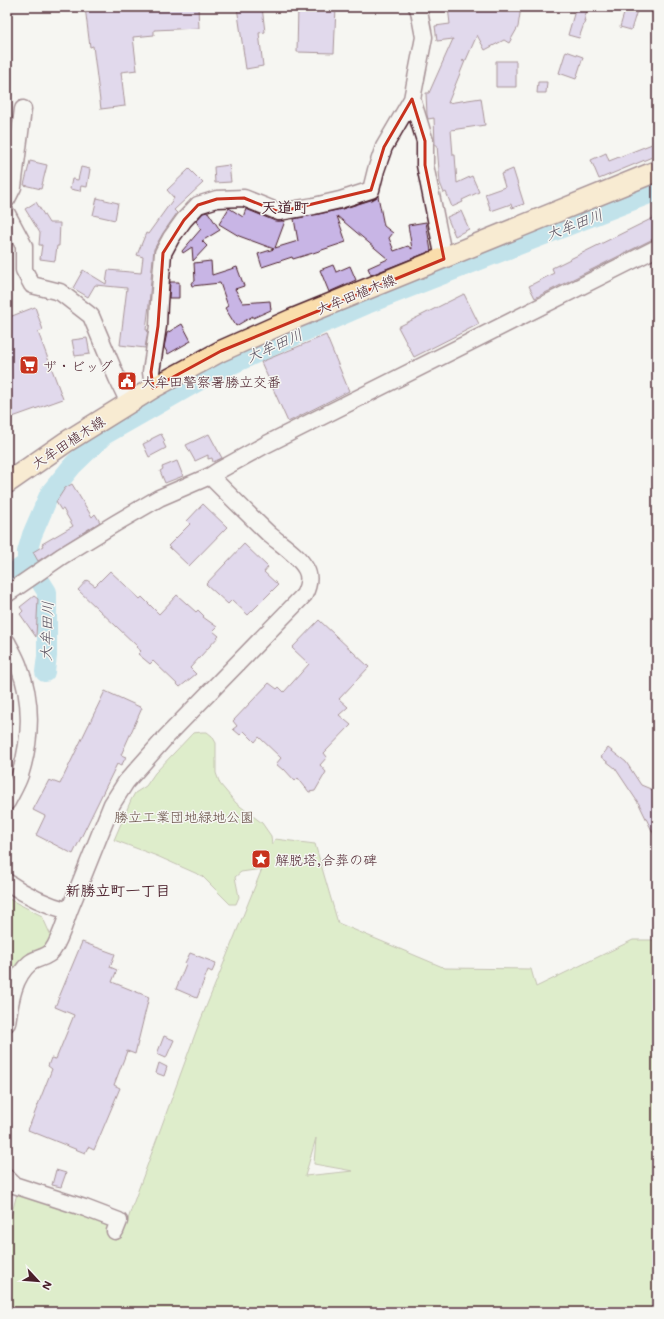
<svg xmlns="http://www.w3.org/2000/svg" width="664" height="1319" font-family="Mali,'Klee One',sans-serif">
<rect width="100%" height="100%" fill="#f6f6f2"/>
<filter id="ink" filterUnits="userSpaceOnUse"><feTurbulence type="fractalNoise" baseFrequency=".025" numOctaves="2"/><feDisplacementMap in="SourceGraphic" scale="8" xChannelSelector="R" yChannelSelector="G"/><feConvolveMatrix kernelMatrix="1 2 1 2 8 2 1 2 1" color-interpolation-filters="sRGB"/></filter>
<g filter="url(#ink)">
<path fill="#c2e39c" stroke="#868164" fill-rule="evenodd" d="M202,732H207L212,736L216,743V773L220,784L236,803L262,823L271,836L272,845L275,839L315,844L338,923L445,968L531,969L536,987L633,940H657V1312H104V1308L102,1312H7V1231L18,1190L126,1226L132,1207L197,1029L262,869L241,872L235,877L239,897L236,904H230L202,876L157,856L114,840L131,800L135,793L146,786L155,773L193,733ZM316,1138L314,1164L353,1171L305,1176Z
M7,898L42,916L52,938L43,947L28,953L7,984Z"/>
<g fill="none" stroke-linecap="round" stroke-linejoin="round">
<path stroke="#81cbe1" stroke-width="20" d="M7,577L29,562
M45,672L47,656V592L27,560V552L32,535L50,493L73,465L104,435L209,375L285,340L367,304L657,191"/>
</g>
<path fill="#c8b5e5" stroke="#4a1f2b" d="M85,7H198L199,28L154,30V35L133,37L137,70L121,72L125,106L101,109L93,46L90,47Z
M237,7H262L265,32L259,33L263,66L246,69Z
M298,7H336L334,53L297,52Z
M448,7H521L518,27L509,43L504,40L485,50L477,35L466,60L462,61H465L448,103L481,98L485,125L451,130L453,155H455L457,183L472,176L479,192L462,200L463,202L452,207L446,192L444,193L440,183L437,145H435L434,118L428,119L427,115L426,93H429L453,39L437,41L435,26L450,24Z
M576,7H588L584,21H585L579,38L568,35Z
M626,7H638L631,30L620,27Z
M566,51L583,57L576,79L559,73Z
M496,61H516V87H496Z
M538,82H547L546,93H537Z
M657,142V155L599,179L591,160L606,153L609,161Z
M30,161L47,165L41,189L24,185Z
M229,165L231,182L215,183L214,167Z
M81,167L90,169L87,187L81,186L80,191L70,189L72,179L78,180Z
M189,169L203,183L174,210L177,213L163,233L154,249L152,268L149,305L146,330H148L145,348L120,345L127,288L95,285L88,297L73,288L83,270L106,284L108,270L141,273L143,257L137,255L146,233L148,234L174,198L167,190Z
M513,169L524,204L512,208L511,204L491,211L485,194L505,187L501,174Z
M378,196L384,226L393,233L389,238L394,251L408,246L412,249L408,225L426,222L431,251L371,275L368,268L388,259L337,216L346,242L313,253L293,259L292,257L262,267L258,254L274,249L239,236L219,224L229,208L243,217L246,209L275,221H285L275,248L298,241L294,219L342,209L374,199Z
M97,198L118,203L115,220L93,215Z
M36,202L49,223H60L59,246H57L55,261L40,259L42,245H39L40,233L25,209Z
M461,211L469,229L455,236L447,217Z
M208,212L220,230L202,241L207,246L193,261L192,247L183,253L182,251L201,229L196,221L203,213Z
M657,216V237L535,298L529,286L554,273L552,268Z
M211,261L212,275L237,267L244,286L235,289L243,303L270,301L271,310L253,318V316L236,326L225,308L228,306L220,283L192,286L191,283L195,281L194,263Z
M333,265L336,272L350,266L356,280L329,292L320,270Z
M170,282H179V298H169Z
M464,294L479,324L414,357L398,327Z
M35,307L43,330L38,332L63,399L7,419V318Z
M182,324L191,341L168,354L164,347L167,333Z
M326,335L349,391L288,422L261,362Z
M87,338L90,354L75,356L72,340Z
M161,434L165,441L163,442L166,448L149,457L143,444L151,440V439Z
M209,434L222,458L213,462L212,458L208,459V455L195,461L186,445Z
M177,461L183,476L165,483L160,471L163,469L162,467Z
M72,484L92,517L95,514L100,522L38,561L33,552L43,546L42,544L73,526L63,509L61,510L56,502L65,488Z
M203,504L227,527L189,566L168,546L190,524L187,521Z
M244,544L268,567L264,572L278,585L248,615L232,600L228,604L206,584Z
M110,571L140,599L142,597L159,614L177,595L196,612L198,610L204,616L203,617L217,627L213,631L219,636L190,668L196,674L180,687L153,661L150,664L138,654L141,651L136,647L137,646L78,590L87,580L95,586Z
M34,596L38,599L36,637L20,614L23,611L20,607Z
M319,620L369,667L339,699L348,707L339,715L351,725L324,753L327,757L320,765L326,772L315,791L309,792L298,778L295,781L284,769L283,770L276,764L281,758L259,737L255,742L244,731L240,735L233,729L237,726L233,721L269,683L277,689L279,687L284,692L309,664L292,648Z
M105,691L142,708L121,755L126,757L121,766L117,764L73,854L36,835L45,816L33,810L49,780L60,784Z
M608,748L626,762L641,785L653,790L657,799V841L639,804L615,768L601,757Z
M82,942L115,954L110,967L117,970L112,982L149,997L135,1054L127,1051L114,1085L120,1088L94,1150L88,1147L85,1153L28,1130L52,1069L48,1066L51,1058L56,1059L74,1015L55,1007Z
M190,953L216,963L212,972L208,970L197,998L176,989L186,964L185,963Z
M164,1036L174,1040L166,1058L157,1054Z
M159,1063L167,1067L164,1076L156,1073Z
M56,1170L66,1173L61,1187L52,1185Z"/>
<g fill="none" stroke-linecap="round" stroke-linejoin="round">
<defs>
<path id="minor" d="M412,99L425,141V165L444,259
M7,199L13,187L23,109
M7,214L24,246V270L32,285L60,292L91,316L117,378L129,403
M153,388L151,372L158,326L159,303L163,253L171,238L184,220L198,205L217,199L244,198L279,212L314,206L340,200L371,190L376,170L384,147L412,99L424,37L419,11L417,7
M7,594L62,556L116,523L159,498L210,476L218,471L265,445L657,248
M7,642C11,650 16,658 19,667C33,701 31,740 20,775C17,784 11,794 7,802
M7,882C27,896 45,905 69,911L112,804L126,782L166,737L304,595C308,587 311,578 306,569C298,555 282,545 270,535C250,516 230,496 210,476
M7,1023C10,1003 13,977 30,963C36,958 47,958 52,951C60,940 64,925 69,911
M7,1178L14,1185L85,1208L119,1221L115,1231"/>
<path id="major" d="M7,483L66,442L153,388L221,351L293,319L657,171"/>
</defs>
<use href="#minor" stroke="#4a1f2b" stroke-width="19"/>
<use href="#major" stroke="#4a1f2b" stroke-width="23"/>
<use href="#minor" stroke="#f6f6f2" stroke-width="16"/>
<use href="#major" stroke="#faddab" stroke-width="20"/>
</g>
</g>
<path d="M0 0H664V1319H0ZM412,99L425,141V165L444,259L221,351L153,388L151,372L158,326L163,253L184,220L198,205L217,199L244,198L279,212L371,190L384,147Z" fill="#f6f6f2" fill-opacity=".55" fill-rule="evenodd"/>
<path fill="none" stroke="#c8321e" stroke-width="3" stroke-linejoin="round" d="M412,99L425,141V165L444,259L221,351L153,388L151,372L158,326L163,253L184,220L198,205L217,199L244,198L279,212L371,190L384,147Z"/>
<defs>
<symbol id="supermarket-square" viewBox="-11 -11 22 22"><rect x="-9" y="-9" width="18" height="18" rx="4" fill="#c8321e" stroke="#f6f6f2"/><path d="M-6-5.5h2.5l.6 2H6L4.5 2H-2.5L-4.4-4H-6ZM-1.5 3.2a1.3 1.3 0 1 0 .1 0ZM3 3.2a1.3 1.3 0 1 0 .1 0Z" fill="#fff"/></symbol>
<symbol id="civic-square" viewBox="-11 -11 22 22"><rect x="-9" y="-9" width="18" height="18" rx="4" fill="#c8321e" stroke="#f6f6f2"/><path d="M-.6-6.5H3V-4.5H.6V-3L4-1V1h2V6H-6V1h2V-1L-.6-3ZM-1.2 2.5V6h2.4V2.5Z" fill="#fff"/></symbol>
<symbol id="sight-square" viewBox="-11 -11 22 22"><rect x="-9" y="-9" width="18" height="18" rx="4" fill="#c8321e" stroke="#f6f6f2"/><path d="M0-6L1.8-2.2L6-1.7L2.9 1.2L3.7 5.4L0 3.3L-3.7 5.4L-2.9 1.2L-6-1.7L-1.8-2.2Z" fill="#fff"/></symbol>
</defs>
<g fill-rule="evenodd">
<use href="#supermarket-square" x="18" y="354" width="22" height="22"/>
<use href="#civic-square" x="116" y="370" width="22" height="22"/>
<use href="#sight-square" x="250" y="848" width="22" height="22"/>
</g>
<g text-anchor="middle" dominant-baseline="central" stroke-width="3" stroke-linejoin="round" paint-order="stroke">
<g font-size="14" fill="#4a1f2b" stroke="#f6f6f2">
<text transform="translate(356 294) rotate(-22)">大牟田植木線</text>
<text transform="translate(68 442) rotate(-33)">大牟田植木線</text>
</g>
<g font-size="14" fill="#4a1f2b" stroke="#f6f6f2" text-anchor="start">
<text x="43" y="365">ザ・ビッグ</text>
<text x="141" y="381">大牟田警察署勝立交番</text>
<text x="275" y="859">解脱塔,合葬の碑</text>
</g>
<g font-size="14" fill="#685047" stroke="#f6f6f2">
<text x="184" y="816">勝立工業団地緑地公園</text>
</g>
<g font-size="15" font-style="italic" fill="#5a5362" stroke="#f6f6f2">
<text transform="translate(574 224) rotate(-21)">大牟田川</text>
<text transform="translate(274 345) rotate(-24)">大牟田川</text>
<text transform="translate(46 631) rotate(-88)">大牟田川</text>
</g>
<g font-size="15" font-weight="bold" fill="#4a1f2b" stroke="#f6f6f2">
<text x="118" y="890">新勝立町一丁目</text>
</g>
<g font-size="16" font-weight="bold" fill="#4a1f2b" stroke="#f6f6f2">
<text x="285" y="206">天道町</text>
</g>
</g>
<rect width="664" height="1319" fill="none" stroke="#f6f6f2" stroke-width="24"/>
<rect x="12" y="12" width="640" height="1295" fill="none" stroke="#4a1f2b" stroke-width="1.5" filter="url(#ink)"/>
<g transform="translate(38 1281) rotate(116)" stroke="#f6f6f2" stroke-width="3" paint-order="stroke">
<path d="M0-3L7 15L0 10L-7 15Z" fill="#4a1f2b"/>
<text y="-6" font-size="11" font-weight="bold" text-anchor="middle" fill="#4a1f2b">N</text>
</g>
</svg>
